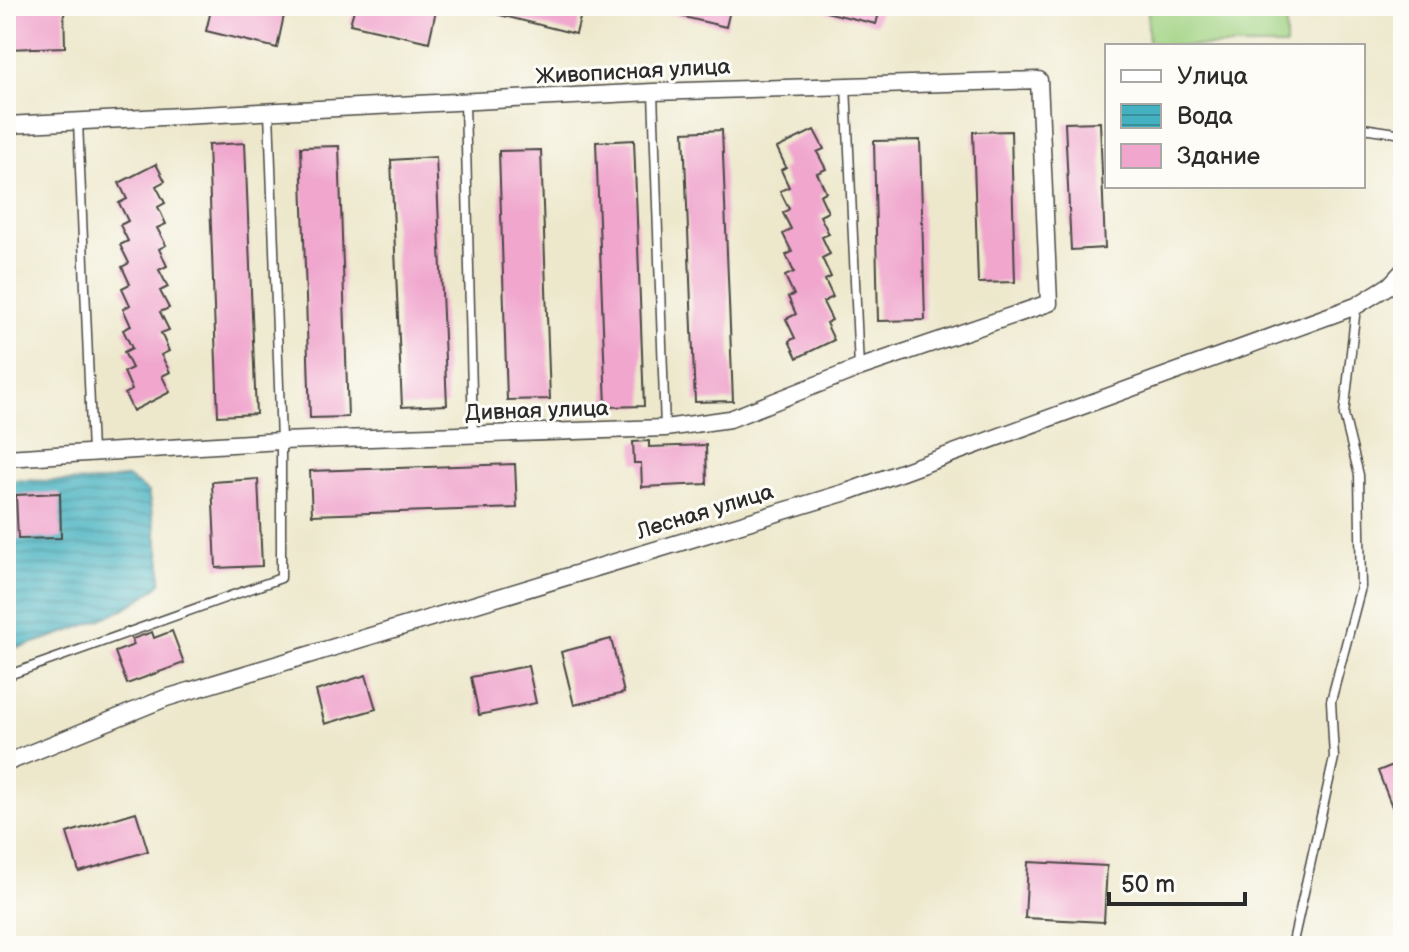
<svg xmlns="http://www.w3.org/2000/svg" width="1409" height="952" font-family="'Balsamiq Sans',sans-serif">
<defs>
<pattern id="water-rules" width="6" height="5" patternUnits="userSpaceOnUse" patternTransform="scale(2)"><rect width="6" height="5" fill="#44b1c0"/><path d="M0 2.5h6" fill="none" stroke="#39909c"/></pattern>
</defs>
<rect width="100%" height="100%" fill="#fdfcf7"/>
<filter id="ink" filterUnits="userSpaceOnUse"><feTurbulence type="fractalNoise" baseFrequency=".0125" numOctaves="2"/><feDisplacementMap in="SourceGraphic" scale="16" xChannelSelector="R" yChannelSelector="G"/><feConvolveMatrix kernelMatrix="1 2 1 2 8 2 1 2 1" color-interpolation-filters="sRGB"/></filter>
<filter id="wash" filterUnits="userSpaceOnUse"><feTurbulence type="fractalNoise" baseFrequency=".006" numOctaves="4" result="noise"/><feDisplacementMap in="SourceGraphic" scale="32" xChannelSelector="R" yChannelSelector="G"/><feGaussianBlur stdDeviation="1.8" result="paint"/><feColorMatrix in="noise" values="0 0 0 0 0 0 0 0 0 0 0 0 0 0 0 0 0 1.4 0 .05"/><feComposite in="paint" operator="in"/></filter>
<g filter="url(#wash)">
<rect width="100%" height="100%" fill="#ede8cc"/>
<path fill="#9fd180" stroke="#657e56" stroke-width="2" d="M1148,6H1286V46H1148Z"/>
<path fill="url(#water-rules)" stroke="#386e76" stroke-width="2" d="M127,477L148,492L161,563V583C128,615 61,634 18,648L6,641V480L98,482Z"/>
<g id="blocks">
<path fill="#f0a6cd" d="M6,6H64L65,47L6,49Z
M212,6H286L277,48L206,31Z
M355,6H437L429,42L350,24Z
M485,6H583L576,34L484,11Z
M663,6H731L726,27L663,12Z
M826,6H881L876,24L826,12Z
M1100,122L1105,248L1071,250L1065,123Z
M722,130L733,401L695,402L684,132Z
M814,130L824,149L817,152L826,169L817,173L826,192L820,195L828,212L820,216L829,234L822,237L830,254L822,258L831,277L825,280L833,297L823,302L832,320L826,323L834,340L797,358L789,341L795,338L786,319L796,314L788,297L794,295L785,276L794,272L786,255L792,252L783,234L791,229L783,213L789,209L780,191L789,187L781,170L786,167L777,148Z
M1011,131L1015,282L978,283L973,132Z
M634,140L644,406L606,407L596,142Z
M920,140L925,320L878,321L874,141Z
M245,143L256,414L218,416L208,145Z
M339,146L348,417L310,418L301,147Z
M541,150L550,399L507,400L499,151Z
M436,157L447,405L402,407L391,160Z
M156,164L165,181L156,186L165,203L158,207L166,224L157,228L166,245L159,249L167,266L159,270L168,287L160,291L169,308L160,312L169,330L161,333L169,351L161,355L170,372L162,376L170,392L133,411L125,394L132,390L124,372L132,368L124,352L132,348L123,330L131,326L123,309L130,305L122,288L130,284L122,267L129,263L120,245L128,241L120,225L128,221L119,203L127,199L119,183Z
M649,441V447L706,445L707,484L642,487L641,463H634L633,442Z
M515,464L517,508L312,515L310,471Z
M258,479L262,566L216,568L212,482Z
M60,493L61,538L18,539L16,495Z
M172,631L184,663L127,684L115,652L134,645L132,639L152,632L154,638Z
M611,639L624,693L574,705L561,652Z
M528,666L536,703L479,715L471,677Z
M366,675L376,709L325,724L316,691Z
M1403,761V832H1402L1378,771Z
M136,812L148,851L79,872L67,833Z
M1028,862L1107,866L1104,922L1025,918Z"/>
</g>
</g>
<g filter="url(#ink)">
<use href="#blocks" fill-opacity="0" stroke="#484743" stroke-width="2"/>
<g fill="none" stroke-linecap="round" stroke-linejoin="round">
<defs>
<path id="service" d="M846,85L859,368
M653,93L665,428
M465,103L473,434
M78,122L92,452
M1363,128L1403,134
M6,676L281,578V441L269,112
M1292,946L1334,758L1331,701L1361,587L1359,475L1344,415L1356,307"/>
<path id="minor" d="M6,125L653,92L1039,80L1049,303L859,368L730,419L665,428L281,441L6,458
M6,763L166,698L850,491L1356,306L1390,285L1403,271"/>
</defs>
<use href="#service" stroke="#484743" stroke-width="11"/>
<use href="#minor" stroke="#484743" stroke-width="19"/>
<use href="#service" stroke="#fff" stroke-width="8"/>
<use href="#minor" stroke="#fff" stroke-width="16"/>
</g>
</g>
<g text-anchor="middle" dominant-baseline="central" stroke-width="6" stroke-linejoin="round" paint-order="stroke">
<g font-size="22" fill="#2b2b2b" stroke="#fdfcf7">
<text transform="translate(633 72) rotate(-3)">Живописная улица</text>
<text transform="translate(537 411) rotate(-2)">Дивная улица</text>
<text transform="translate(705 512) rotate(-17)">Лесная улица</text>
</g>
</g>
<rect width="1409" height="952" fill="none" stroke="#fdfcf7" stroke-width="32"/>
<rect x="1105" y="44" width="260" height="144" fill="#fdfcf7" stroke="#a9a8a5" stroke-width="2"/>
<rect x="1121" y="70" width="40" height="12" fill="#ffffff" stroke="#a9a8a5" stroke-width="2"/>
<text x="1177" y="84" font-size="24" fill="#2b2b2b">Улица</text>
<rect x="1121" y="104" width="40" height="24" fill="url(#water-rules)" stroke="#a9a8a5" stroke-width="2"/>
<text x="1177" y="124" font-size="24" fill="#2b2b2b">Вода</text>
<rect x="1121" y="144" width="40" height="24" fill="#f0a6cd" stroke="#a9a8a5" stroke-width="2"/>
<text x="1177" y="164" font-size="24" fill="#2b2b2b">Здание</text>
<path d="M1109 892v12h136v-12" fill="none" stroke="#2b2b2b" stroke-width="4"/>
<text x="1121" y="892" font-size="24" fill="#2b2b2b" stroke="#fdfcf7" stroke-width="6" paint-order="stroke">50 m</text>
</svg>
